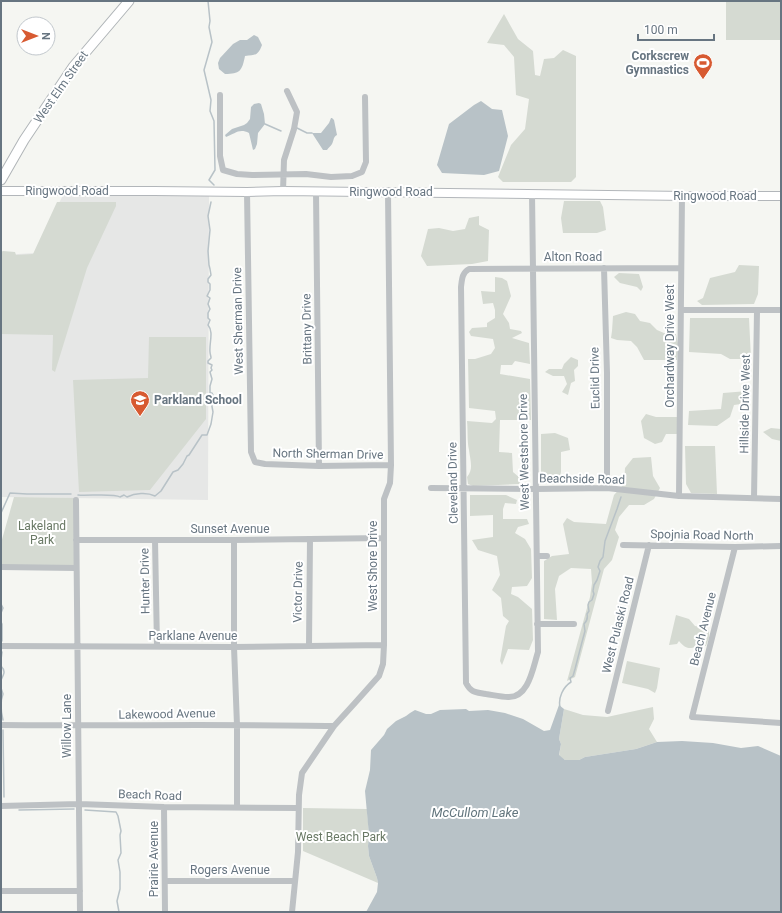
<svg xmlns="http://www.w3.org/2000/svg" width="782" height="913" font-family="Roboto,sans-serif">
<rect width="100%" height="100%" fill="#f5f6f2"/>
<path fill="#e6e7e6" d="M63,195H209L208,500L1,497V255L35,253Z"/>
<path fill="#d5dad2" d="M726,1H781V40H726Z
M504,14L518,39L533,51L535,75L540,76L544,59L554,58L563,50L576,56V177L571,182H503L498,177L511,145L525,129L529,99L516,95L514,57L504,45L487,43Z
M564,201H600L603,207L606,230L597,233H563L561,218Z
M57,202H116V206L87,268L55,372L52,370L53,335L1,334V252L3,251L15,252L16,255L33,254Z
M479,216V225L489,230L488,261L472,264L427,266L421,256L428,229L439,228L453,231L465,229L469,218Z
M739,265L759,266L758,294L754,304L702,305L697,301L703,298L710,278L735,272Z
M619,273L639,274L643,287L641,291L637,287L620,283L614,277Z
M495,277L502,278L507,281L511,296L503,314L509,323L510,329L521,331L522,333L512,338L529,343L530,364L515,361L512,365H501L500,374L530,379L531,420H500L499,452L512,453L513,472L520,478V484L473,486L468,484L467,477C474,469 470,460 469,450C467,441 468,431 467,421L492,423L496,419L495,411L469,408L468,359H475L491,354L495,348L493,339L471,336L469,332L472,328L487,327V323L495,318V310L493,303L483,304L481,291L495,292Z
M626,312L635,314L640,321L650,323L657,330L664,333L676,334L678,344L677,360H644L637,347L631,341L617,340L611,338L612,331L613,316Z
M690,318H749L751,359H730L721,354L689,352Z
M149,337H206V419L150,490L79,492L73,380L148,378Z
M571,357L578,360V366L574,370L575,381L571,383L568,395L562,392L567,384L564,376H553L545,372L549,369H562L564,364Z
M748,391L751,398L748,403L734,405L730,417L717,426L688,425L689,411L721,409L723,393Z
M646,414L656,417H677L678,425L677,434H666L662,442L655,444L644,438L641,421Z
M771,428L781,429V441L772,439L763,432Z
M555,433L568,438L570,450L561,452V472L558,484L541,483V434Z
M685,446H715L717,494L691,493L686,484Z
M651,457L653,476L660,488L654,499L644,505H629L619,517L615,530L619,537L612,560L604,569L575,677L567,681L590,597L592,583L591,569L571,568L559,576L555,589L557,620L544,619V561L552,556L569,554L563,524L567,518L574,522L606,524L614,495L624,484L625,468L633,458Z
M470,495H506L517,500L516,504L505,503L503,509V519H527L529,524L518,527L515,533L525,539L531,549L532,578L527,586L512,587L511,594L518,597L532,609L533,640L529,650L508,649L502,665L500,661L506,626L509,621L503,616L501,598L492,590L500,575L497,556L478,550L472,540L493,537V515L470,516Z
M14,497L76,498V568L1,567V543Z
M676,615L689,619L695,626L709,629V638L706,646C692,645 690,654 679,641L677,644L669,645Z
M627,661L660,668L657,688L655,693L648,689L622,683Z
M653,707L654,719L649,729L657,742L636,749L585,757L579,760H565L559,756L561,744L559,739L564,709L583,715L607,717Z
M303,808L367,809L369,835L368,846L369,856L377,878L378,883L303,851Z"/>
<path fill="#b8c2c7" d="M254,35L258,37L262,45C258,56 255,55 245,56C242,71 240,74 225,74L219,69L218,63L220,58L233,44L240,40H247Z
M481,101L492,109L502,110L508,136L499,171L484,175L442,173L437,165L449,124L474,105Z
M259,103L261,104L264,114L265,124L258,133L257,144L255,149L253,150L249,133C239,128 235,134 226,137L225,135L232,129L244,125L247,123L250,119L251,107L254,104Z
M331,118H332L334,120L337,135C333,137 334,140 332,144C331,146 328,148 327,150H323L312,133H321L329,123Z
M559,705L564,709L559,739L561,744L559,755L565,760H579L585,757L636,749L657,742L682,741L713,743L741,748L758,746L781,756V912H366L377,892L378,883L377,878L369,856L368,846L369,835L365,791L370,770L371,750L384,735L387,729L396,721L406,716L410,713L415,710L426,714H431L440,710L466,709L469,711L488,710L505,713L523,719L544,731L550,730Z"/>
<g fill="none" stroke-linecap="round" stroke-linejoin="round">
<path stroke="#b8c2c7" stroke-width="1.5" d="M208,1L210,21L209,27L212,42L204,70L211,100L210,111L214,121L215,170L209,180L214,185
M265,124L281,131
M297,128L307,133H312
M78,495C88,496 114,493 120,497L124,495L127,497C135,493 147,492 155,496L161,491L173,472L178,470L183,464L187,456L189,455L202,435H207L211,424L213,412L211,401L213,395L212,393H210V386L212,379L210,372L212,370L211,368L212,365L208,363V361L211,358C211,356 210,354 210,352C209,343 214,332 208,325L210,320L208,318V313L210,309L208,304L210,298L207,296L210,290V284L208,282V279L211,275L210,269L209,265L208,251L210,230L208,216L211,202
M1,513L10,493L27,494H71
M1,558V559
M1,580V581
M1,593V595
M1,598V604L3,608L1,613
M1,616V617
M1,622L2,624V641
M1,660L2,652
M1,666C6,671 4,674 1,680
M1,688L3,694C0,702 1,712 3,720
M560,707C558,698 563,687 571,682L570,678L573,676L575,669L582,642L585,631L584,624C587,621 588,618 587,614L589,611L588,605L589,602L592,600L594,594L593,591L594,585L597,580L600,571L598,567L600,561L603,557L605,541L617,509L621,497
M3,730L4,797
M19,810L74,809
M85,810L116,812L118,816L121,831L120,835L121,853L118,860L120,872V889L117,901L119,912"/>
<defs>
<path id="secondary" d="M1,191H154L247,192L283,191L688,196H781"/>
<path id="primary" d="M1,180L24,140L73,67L129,1"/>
</defs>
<use href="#secondary" stroke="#b2b6ba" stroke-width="10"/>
<use href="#primary" stroke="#b0b5b8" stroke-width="11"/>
<path stroke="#bdc1c4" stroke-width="6" d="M220,95V156L223,170L237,174L252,175L306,174L331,177L352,176L362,172L366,162L365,97
M283,191L284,160L294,129L297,112L287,91
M247,192L251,452L255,462L265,464L319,466L391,465
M316,192L319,466
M532,194L538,652C533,667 529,698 508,697C501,697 493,695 486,694C476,692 471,693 466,683L461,287C462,279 462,273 469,269C540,269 610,268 681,268
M604,268L607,373V488
M681,310H781
M431,488L536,489L607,488L679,496L781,499
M679,496L682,196
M754,498L757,311
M76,500L80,912
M76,540H234L384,538
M155,540L157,646
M234,540V647L237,725V807
M623,545L735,547L781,546
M735,547L692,717L781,723
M537,556H547
M1,567L76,568
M537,624H574
M309,645L310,539
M1,646L234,647L384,645
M608,711L649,545
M1,725C112,726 223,724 334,726
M1,806L79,804L164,807L298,808
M164,807L165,912
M165,881H295
M1,891H80
M292,912L298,852L299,795L302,773L334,726L354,704L379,676L383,664L384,645V499L390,483L391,465L388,193"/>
<use href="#secondary" stroke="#fff" stroke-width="8"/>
<use href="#primary" stroke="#fff" stroke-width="9"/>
</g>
<defs>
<symbol id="stadium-pin" viewBox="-11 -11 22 30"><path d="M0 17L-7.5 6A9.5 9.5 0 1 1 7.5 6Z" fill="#d75a31" stroke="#fff"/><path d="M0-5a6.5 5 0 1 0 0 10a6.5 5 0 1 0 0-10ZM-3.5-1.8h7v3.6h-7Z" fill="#fff"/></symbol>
<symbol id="school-pin" viewBox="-11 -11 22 30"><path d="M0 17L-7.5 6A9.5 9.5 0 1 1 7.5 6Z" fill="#d75a31" stroke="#fff"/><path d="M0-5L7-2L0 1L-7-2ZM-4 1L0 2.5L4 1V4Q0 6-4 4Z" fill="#fff"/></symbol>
</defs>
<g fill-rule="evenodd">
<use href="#stadium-pin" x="692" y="52" width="22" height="30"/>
<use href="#school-pin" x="129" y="389" width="22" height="30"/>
</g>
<g text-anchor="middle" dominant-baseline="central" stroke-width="4" stroke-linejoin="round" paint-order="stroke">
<g font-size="12" font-weight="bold" fill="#677581" stroke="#fff" text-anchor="end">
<text x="689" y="56">Corkscrew<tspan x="689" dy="14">Gymnastics</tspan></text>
<text x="154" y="400" text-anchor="start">Parkland School</text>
</g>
<g font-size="12" fill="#677581" stroke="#fff">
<text transform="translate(61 87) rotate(-55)">West Elm Street</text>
<text x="67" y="191">Ringwood Road</text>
<text x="391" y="192">Ringwood Road</text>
<text x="715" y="196">Ringwood Road</text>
<text x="573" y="257">Alton Road</text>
<text transform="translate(238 321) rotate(-91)">West Sherman Drive</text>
<text transform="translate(307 329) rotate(-91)">Brittany Drive</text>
<text transform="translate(670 346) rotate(-90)">Orchardway Drive West</text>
<text transform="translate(595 378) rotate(-91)">Euclid Drive</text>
<text transform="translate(745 404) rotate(-89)">Hillside Drive West</text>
<text transform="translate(524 452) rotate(-91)">West Westshore Drive</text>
<text transform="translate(328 454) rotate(1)">North Sherman Drive</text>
<text transform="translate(582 479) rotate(1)">Beachside Road</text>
<text transform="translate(453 483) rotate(-91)">Cleveland Drive</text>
<text x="230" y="529">Sunset Avenue</text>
<text transform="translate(702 535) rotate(1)">Spojnia Road North</text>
<text transform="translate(373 566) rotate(-90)">West Shore Drive</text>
<text transform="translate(145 581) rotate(-91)">Hunter Drive</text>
<text transform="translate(298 592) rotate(-89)">Victor Drive</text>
<text transform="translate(618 625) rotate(-76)">West Pulaski Road</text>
<text transform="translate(703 629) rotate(-76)">Beach Avenue</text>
<text x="193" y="636">Parklane Avenue</text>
<text transform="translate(167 714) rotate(-1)">Lakewood Avenue</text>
<text transform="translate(67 726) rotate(-90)">Willow Lane</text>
<text transform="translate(150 795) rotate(2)">Beach Road</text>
<text transform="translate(154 859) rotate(-90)">Prairie Avenue</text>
<text x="230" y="870">Rogers Avenue</text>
</g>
<g font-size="12" fill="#697965" stroke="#fff">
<text x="42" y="526">Lakeland<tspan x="42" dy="14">Park</tspan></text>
<text x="341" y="837">West Beach Park</text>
</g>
<g font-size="13" font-style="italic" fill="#63767e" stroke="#fff">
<text x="475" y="812">McCullom Lake</text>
</g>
</g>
<rect width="782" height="913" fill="none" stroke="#677581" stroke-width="4"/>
<g transform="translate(36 36) rotate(90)"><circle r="19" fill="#ffffff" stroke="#c2c8cd"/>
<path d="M0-3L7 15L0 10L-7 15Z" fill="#d75a31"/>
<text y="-6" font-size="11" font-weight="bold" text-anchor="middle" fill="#677581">N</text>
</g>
<path d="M638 34v6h76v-6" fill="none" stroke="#677581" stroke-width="2"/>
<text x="644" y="34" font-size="12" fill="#677581" stroke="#ffffff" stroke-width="3" paint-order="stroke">100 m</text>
</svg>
